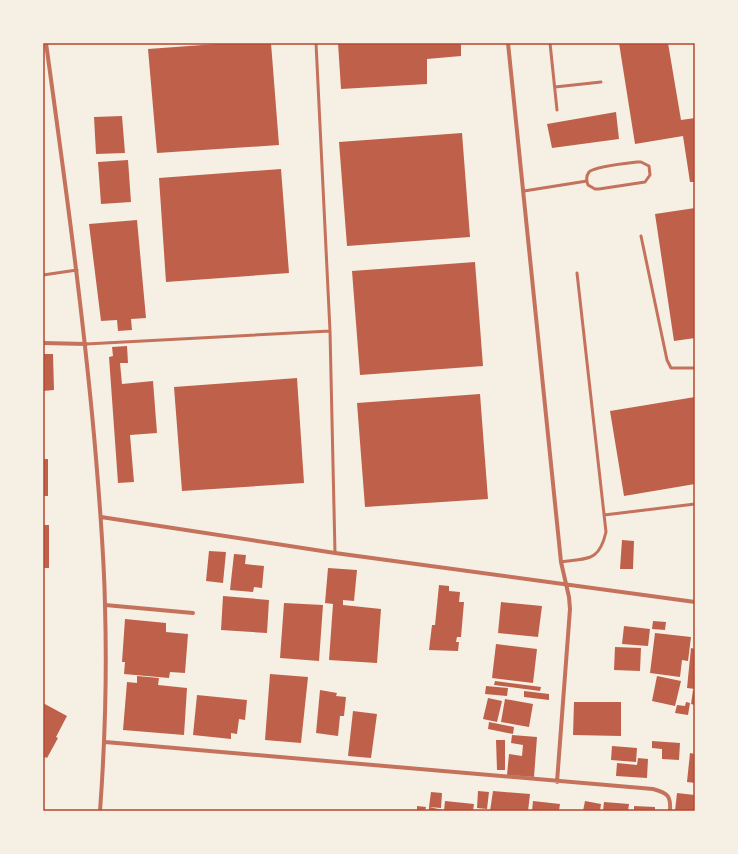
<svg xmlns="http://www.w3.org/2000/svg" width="738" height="854" font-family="Barlow,sans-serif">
<rect width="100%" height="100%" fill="#f6efe4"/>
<path fill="#bf614a" d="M230,43H271L279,145L157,153L148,49Z
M338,43H461V56L427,59V84L341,89Z
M619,43H668L681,120L695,118V182H690L683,136L635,144Z
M616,112L619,139L552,148L547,124Z
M122,116L125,153L96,154L94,117Z
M462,133L470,237L347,246L339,142Z
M128,160L131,202L101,204L98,162Z
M281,169L289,273L166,282L159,178Z
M695,208V338L674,341L655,214Z
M137,220L146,318L131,319L132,330L118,331L117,320L101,321L89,224Z
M475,262L483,366L360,375L352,271Z
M127,346L128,363H120L122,384L153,381L157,433L130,435L134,482L118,483L109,357L113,356L112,347Z
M43,354H53L54,390L43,391Z
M297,378L304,483L182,491L174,387Z
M480,394L488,499L365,507L357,403Z
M695,397V484L624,496L610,411Z
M43,459H48V496H43Z
M43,525H49V568H43Z
M622,540L634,541L633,569H620Z
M209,551L226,552L223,583L206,581Z
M234,554L246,555L245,564L264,566L262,588L254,587L253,592L230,590Z
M328,568L357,570L354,601L343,600V605L381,609L377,663L329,660L333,604L325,603Z
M439,585L449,586V591L460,592L459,602H464L461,637H457L456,642H459L458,651L429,650L432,625H435Z
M223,596L269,600L267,633L221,630Z
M501,602L542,606L538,637L498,633Z
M284,603L323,605L319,661L280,658Z
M125,619L166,623V632L188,634L185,673L170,672L169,678L124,674L125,662H122Z
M653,621L666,622L665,630L652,629Z
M624,626L650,629L648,646L622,644Z
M655,633L691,637L688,661L682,660L680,677L650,673Z
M496,644L537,649L533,683L492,678Z
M615,647L641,648L640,671L614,670Z
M691,648L695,649V689L687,688Z
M270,674L308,677L301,743L265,740Z
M137,676L159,678L158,685L187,688L184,735L123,730L127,682L137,683Z
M657,676L681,681L675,706L652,701Z
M495,681L541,687L540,691L494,685Z
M486,686L508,688L507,696L485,694Z
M320,690L337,693L336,696L346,697L344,716H340L338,736L316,733Z
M693,690L695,691V705L691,704Z
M524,691L549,694V700L524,697Z
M197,695L247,700L245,720L239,719L237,734L231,733V739L193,735Z
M488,698L502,701L497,722L483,719Z
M505,699L533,704L529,727L501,722Z
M574,702H621V736L573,735Z
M686,702L690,703L688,715L675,713L677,705L685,706Z
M43,703L67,716L56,737L58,738L47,758L45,757L43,761Z
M353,711L377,714L371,758L348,756Z
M489,722L514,727L513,734L488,729Z
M512,735L537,737L534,777L507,775L509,754L522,756L523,745L511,743Z
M496,740H505V770H497Z
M652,741L680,743L679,760L662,759V749L652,748Z
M612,746L637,748L636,762L611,760Z
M690,753L695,754V783L687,782Z
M638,758L648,759L647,778L616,776L617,763L637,765Z
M478,791L489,792L487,809L477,808Z
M493,791L530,794L528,811H490Z
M431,792L442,793L441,808L429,807Z
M677,793L695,795V811H675Z
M445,801L474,804L473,811H444Z
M533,801L560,804L559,811H532Z
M585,801L601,804L600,811H583Z
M604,802L629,804L628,811H603Z
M417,806L426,807L425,811H417Z
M634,806L655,807V811H634Z
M429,807L443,810V811H429Z"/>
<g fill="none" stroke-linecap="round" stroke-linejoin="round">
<path stroke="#c5725c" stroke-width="3" d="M316,43L330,331L335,553
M550,43L557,110
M555,87L601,82
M637,162H641L649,166L650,175L645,182L599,189H595L588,185C586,180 586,176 589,172C594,167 628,163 637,162Z
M524,191L587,181
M641,236L667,360L671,368H695
M43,275L77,270
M86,344L330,331
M604,515L695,504
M561,562C588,558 599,562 606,532L577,273"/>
<path stroke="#c5725c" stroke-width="4" d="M46,43C64,174 82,304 94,435C99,492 104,549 105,606C107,674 105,743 100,811
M508,43L561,562L569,597L570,609L557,782
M43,343L86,344
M101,517L335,553L695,602
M105,605L193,613
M105,742L653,789C668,793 671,796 670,811"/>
</g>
<rect width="738" height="854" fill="none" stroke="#f6efe4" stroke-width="88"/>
<rect x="44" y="44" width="650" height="766" fill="none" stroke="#b5482f" stroke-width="1.5"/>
</svg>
